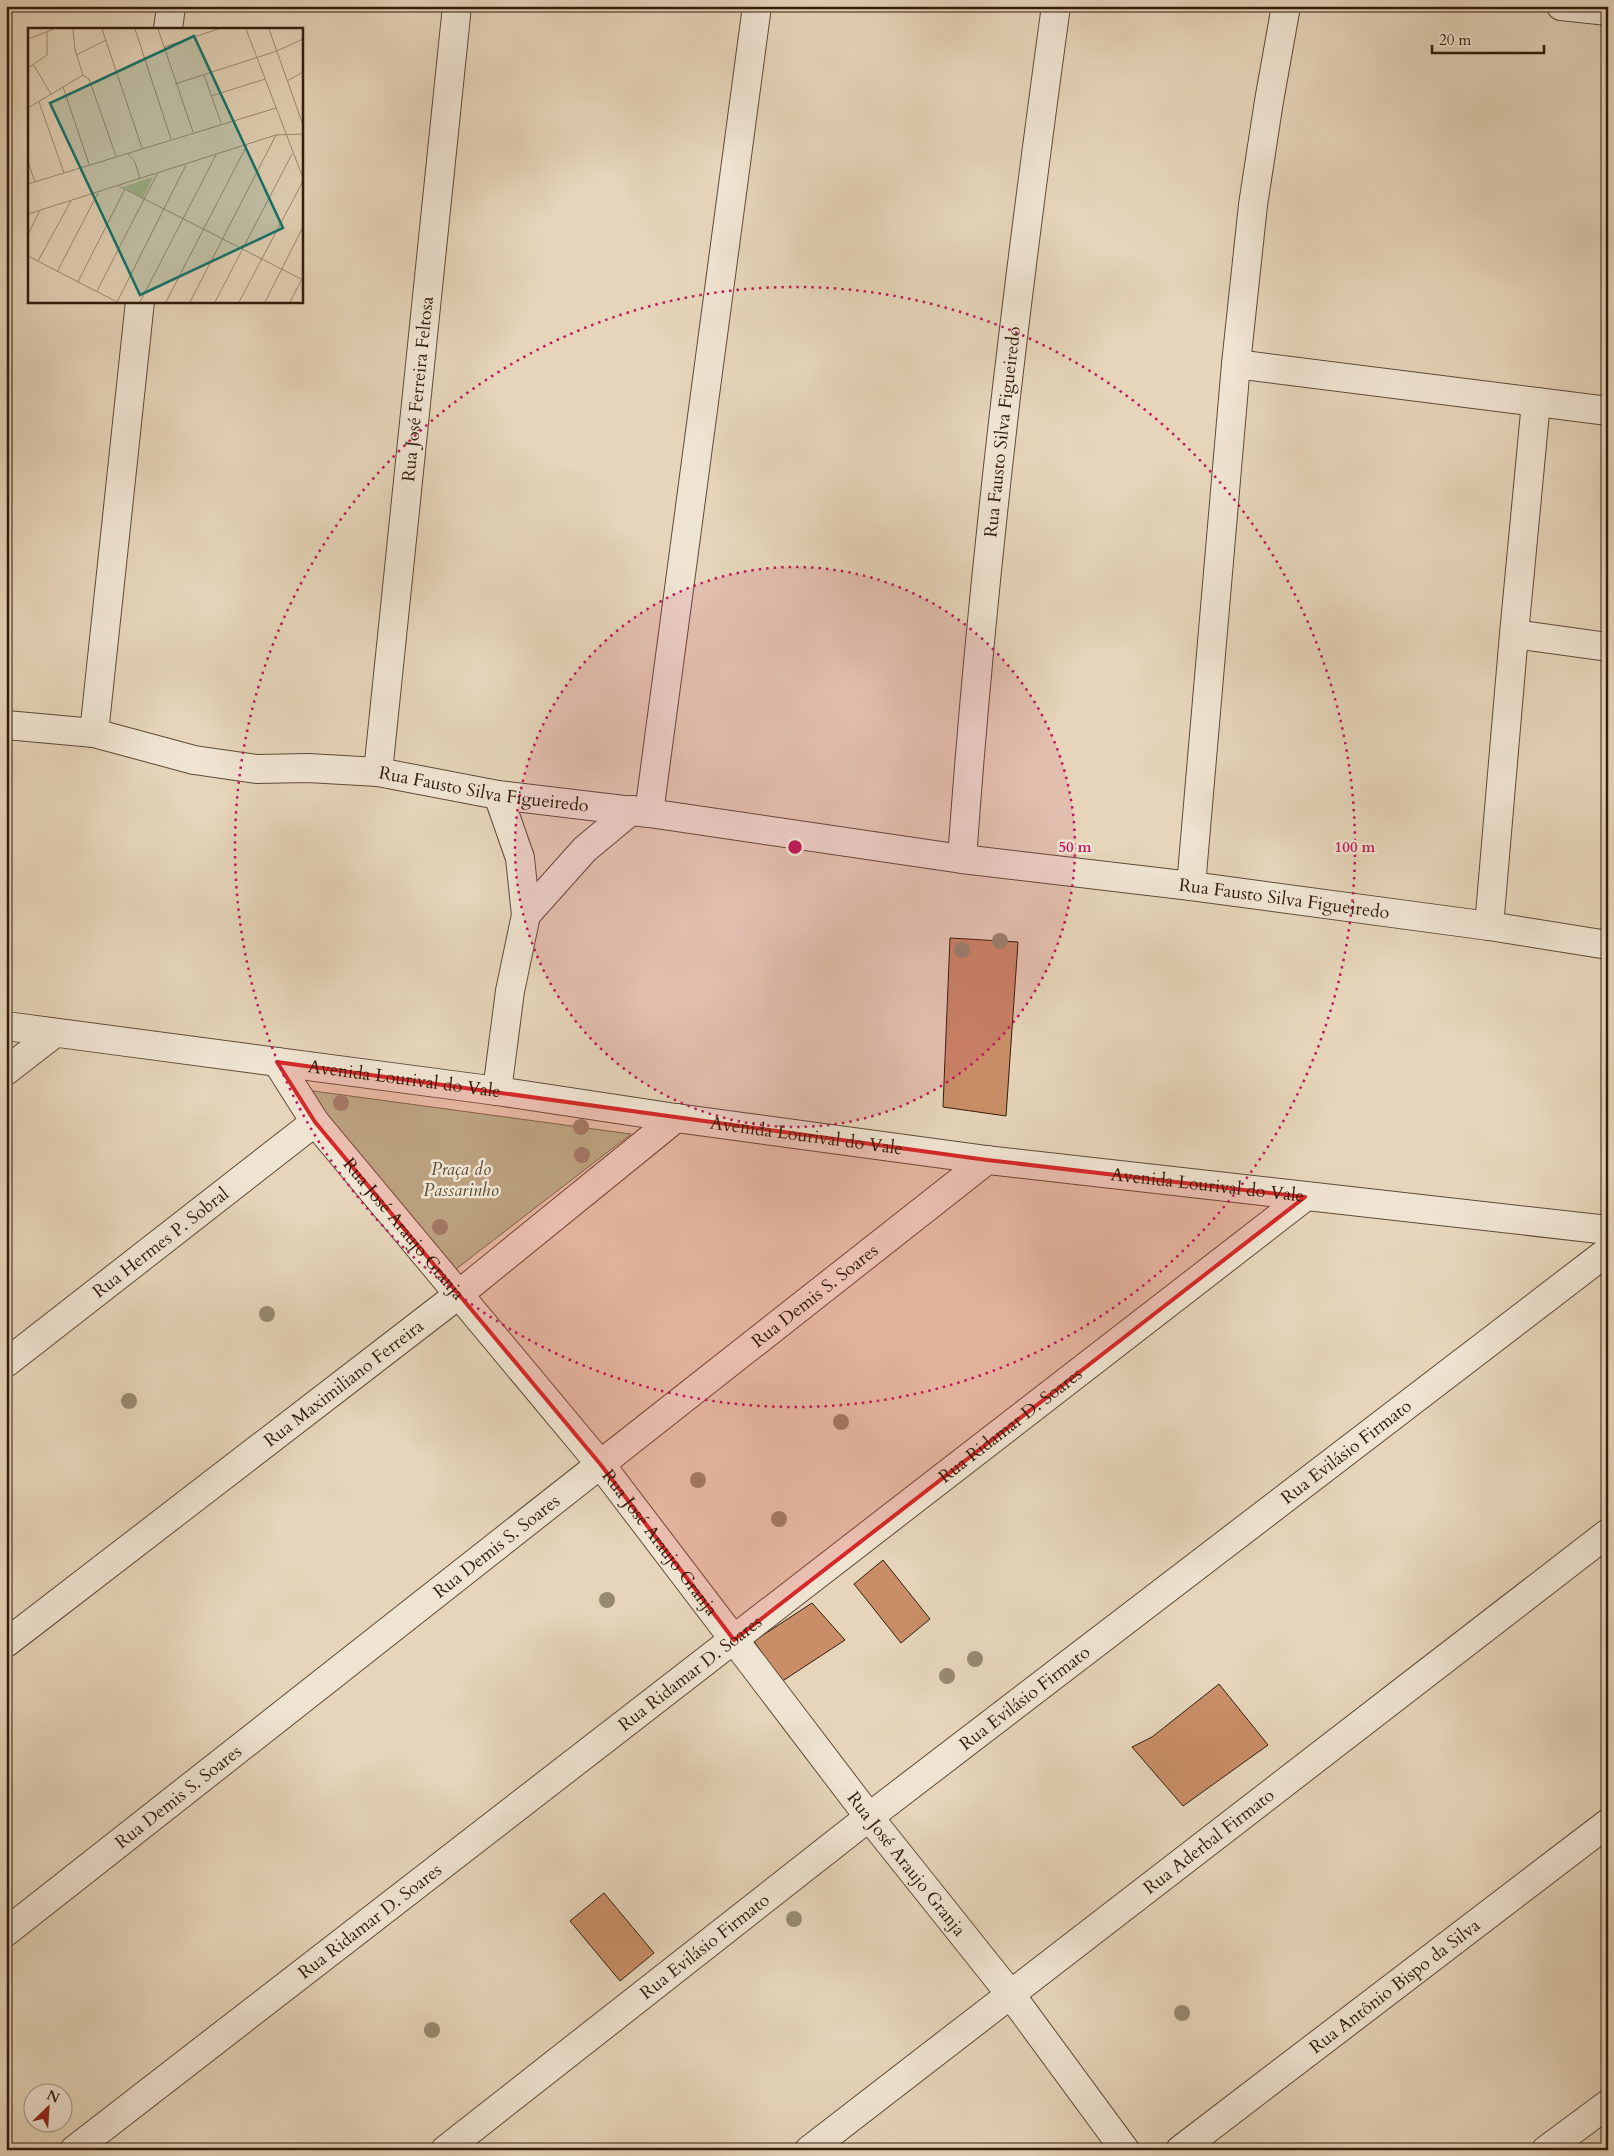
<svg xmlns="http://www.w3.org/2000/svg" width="1614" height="2156" font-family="Cardo,serif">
<rect width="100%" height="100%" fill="#e6d5ba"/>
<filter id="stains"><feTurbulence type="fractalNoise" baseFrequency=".004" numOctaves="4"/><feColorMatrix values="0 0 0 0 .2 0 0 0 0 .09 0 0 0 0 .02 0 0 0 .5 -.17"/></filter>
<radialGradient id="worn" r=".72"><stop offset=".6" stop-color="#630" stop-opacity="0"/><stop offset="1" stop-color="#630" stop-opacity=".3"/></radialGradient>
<path fill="#b3bd91" stroke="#726c4e" d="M306,1090L631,1134L447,1276Z"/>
<path fill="#c98e67" stroke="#301c0b" d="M950,938L1018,942L1006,1116L943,1107Z
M883,1560L930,1619L901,1643L854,1584Z
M812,1603L845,1640L781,1682L754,1641Z
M1219,1684L1268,1745L1183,1806L1132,1747L1152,1737Z
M604,1893L654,1953L620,1981L570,1921Z"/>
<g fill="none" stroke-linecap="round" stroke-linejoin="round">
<defs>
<g id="street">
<path d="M1561,6L1608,11"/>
<path d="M168,29L171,6"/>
<path d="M1236,364L1608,411"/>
<path d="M1514,634L1608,647"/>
<path id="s1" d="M6,725L94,733L194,760L256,769L308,768L378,772L498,795L649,813L962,859L1191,886L1489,926L1608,945"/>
<path d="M94,733L140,301"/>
<path id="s2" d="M378,772L457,6"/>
<path d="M649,813L757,6"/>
<path id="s3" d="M962,859C982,574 1017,290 1056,6"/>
<path d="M1191,886L1236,364L1253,205L1269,101L1286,6"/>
<path d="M526,915L585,849L632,810"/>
<path d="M1489,926L1514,634L1536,402"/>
<path id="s4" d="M6,1026L497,1091L676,1118L987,1160L1608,1230"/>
<path id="s5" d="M277,1062L315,1122L601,1465L869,1817L1011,1995L1125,2150"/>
<path d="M6,1071L55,1033"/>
<path d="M497,1091L510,991L526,915L520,858L498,795"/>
<path id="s6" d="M6,1363L315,1122"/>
<path id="s7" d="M6,1643L458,1295L676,1118"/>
<path id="s8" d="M6,1932L987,1160"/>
<path id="s9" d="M74,2150L1305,1197"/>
<path id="s10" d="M445,2150L869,1817L1608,1251"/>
<path id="s11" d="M809,2150L1608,1533"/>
<path id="s12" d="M1180,2150L1608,1823"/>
<path d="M1546,2150L1608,2104"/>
</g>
</defs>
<use href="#street" stroke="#5e4a37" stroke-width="30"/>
<use href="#street" stroke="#efe4d2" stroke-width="28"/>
</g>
<g fill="#978a70">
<circle cx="1000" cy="941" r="8"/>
<circle cx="962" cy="950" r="8"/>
<circle cx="341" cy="1103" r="8"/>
<circle cx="581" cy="1127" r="8"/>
<circle cx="582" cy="1155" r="8"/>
<circle cx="440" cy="1227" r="8"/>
<circle cx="267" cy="1314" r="8"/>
<circle cx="129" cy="1401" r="8"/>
<circle cx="841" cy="1422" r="8"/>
<circle cx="698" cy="1480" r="8"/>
<circle cx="779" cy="1519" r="8"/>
<circle cx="607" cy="1600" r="8"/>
<circle cx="975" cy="1659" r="8"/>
<circle cx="947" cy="1676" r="8"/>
<circle cx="794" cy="1919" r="8"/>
<circle cx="1182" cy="2013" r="8"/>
<circle cx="432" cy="2030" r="8"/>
</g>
<path fill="#d62828" fill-opacity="0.2" stroke="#d62828" stroke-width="4" stroke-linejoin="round" d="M277,1062L987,1160L1305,1197L734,1640L601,1465L315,1122Z"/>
<circle cx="795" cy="847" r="280" fill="#c2185b" fill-opacity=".12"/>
<g fill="none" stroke="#c2185b" stroke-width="2.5" stroke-dasharray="2.5 5">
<circle cx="795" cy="847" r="280"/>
<circle cx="795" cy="847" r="560"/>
</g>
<g text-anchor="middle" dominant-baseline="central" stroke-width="5" stroke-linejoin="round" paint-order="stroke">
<g font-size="18" fill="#301c0b" stroke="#efe4d2">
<text stroke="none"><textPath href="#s2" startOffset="385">Rua José Ferreira Feltosa</textPath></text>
<text stroke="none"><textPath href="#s3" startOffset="429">Rua Fausto Silva Figueiredo</textPath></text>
<text stroke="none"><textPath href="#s1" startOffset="484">Rua Fausto Silva Figueiredo</textPath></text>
<text stroke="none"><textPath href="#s1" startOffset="1292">Rua Fausto Silva Figueiredo</textPath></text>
<text stroke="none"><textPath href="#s4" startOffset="402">Avenida Lourival do Vale</textPath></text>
<text stroke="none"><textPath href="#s4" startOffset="808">Avenida Lourival do Vale</textPath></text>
<text stroke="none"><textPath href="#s4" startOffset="1212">Avenida Lourival do Vale</textPath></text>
<text stroke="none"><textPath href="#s5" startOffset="210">Rua José Araujo Granja</textPath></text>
<text stroke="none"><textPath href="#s6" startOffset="196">Rua Hermes P. Sobral</textPath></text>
<text stroke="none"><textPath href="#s8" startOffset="1029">Rua Demis S. Soares</textPath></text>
<text stroke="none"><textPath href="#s7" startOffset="426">Rua Maximiliano Ferreira</textPath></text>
<text stroke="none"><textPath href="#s9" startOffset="1184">Rua Ridamar D. Soares</textPath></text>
<text stroke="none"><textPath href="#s10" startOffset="1140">Rua Evilásio Firmato</textPath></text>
<text stroke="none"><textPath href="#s5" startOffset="615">Rua José Araujo Granja</textPath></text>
<text stroke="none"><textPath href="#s8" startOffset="624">Rua Demis S. Soares</textPath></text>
<text stroke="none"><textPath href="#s9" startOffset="779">Rua Ridamar D. Soares</textPath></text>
<text stroke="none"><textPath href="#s10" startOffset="735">Rua Evilásio Firmato</textPath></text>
<text stroke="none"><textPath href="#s8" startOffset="219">Rua Demis S. Soares</textPath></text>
<text stroke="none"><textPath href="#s11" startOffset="505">Rua Aderbal Firmato</textPath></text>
<text stroke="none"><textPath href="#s5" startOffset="1020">Rua José Araujo Granja</textPath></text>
<text stroke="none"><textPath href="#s9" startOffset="374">Rua Ridamar D. Soares</textPath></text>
<text stroke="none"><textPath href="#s10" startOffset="330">Rua Evilásio Firmato</textPath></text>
<text stroke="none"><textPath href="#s12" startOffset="270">Rua Antônio Bispo da Silva</textPath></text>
</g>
<g font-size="18" font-style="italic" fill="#574c33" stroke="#efe4d2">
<text x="461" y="1169">Praça do<tspan x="461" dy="21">Passarinho</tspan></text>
</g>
</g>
<g transform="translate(28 28)">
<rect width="275" height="275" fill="#e6d5ba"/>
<path d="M125,149L115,170L95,159Z" fill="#b3bd91"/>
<path fill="none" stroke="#9d8b74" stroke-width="1" d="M74,1L114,120M107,1L143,111M130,1L165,104M218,1L275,150M241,1L275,97M0,11L26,1M136,19L190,1M48,27L78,12M5,36L23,66M0,40L19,27V4M55,47L61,51L88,128M176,47L193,95M259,53L275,44M147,56L249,23L275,11M35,59L61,136M183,68L237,51M11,74L36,145M0,80L55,47L47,22L45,1M99,125L107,134L112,151M0,134L7,154M0,156L248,80M91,158L275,252M0,186L248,107L275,106M0,207L12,182M0,228L89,274M10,233L43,173M29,244L70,165M50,254L97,161M69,263L129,146M89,274L158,137M112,274L188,127M138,274L219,117M162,274L248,107M187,274L264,126M211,274L275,153M237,274L275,199M262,274L275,249"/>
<path fill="#0f766e" fill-opacity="0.15" stroke="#0f766e" stroke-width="2.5" d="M166,8L255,200L112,267L22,75Z"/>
<rect width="275" height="275" fill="none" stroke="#301c0b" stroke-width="2.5"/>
</g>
<circle cx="795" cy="847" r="8" fill="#c2185b" stroke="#efe4d2" stroke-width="2.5"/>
<g font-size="15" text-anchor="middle" font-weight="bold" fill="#c2185b" stroke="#efe4d2" stroke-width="5" stroke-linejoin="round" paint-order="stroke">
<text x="1075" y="852">50 m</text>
<text x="1355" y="852">100 m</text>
</g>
<rect width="1614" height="2156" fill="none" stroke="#e6d5ba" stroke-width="25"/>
<rect x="8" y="8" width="1599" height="2141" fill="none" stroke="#301c0b" stroke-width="2.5"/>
<rect x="12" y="12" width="1589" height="2131" fill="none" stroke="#301c0b"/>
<g transform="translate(48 2108) rotate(25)"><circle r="24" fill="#efe4d2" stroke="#a39482"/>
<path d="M0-4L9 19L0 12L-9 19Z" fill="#8f2418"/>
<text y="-8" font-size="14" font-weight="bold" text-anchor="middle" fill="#301c0b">N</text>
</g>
<path d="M1432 45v8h112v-8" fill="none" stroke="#301c0b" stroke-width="2.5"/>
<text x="1439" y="45" font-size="15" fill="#301c0b" stroke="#efe4d2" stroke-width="4" paint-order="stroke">20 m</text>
<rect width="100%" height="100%" filter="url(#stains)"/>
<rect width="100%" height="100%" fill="url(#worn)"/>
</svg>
